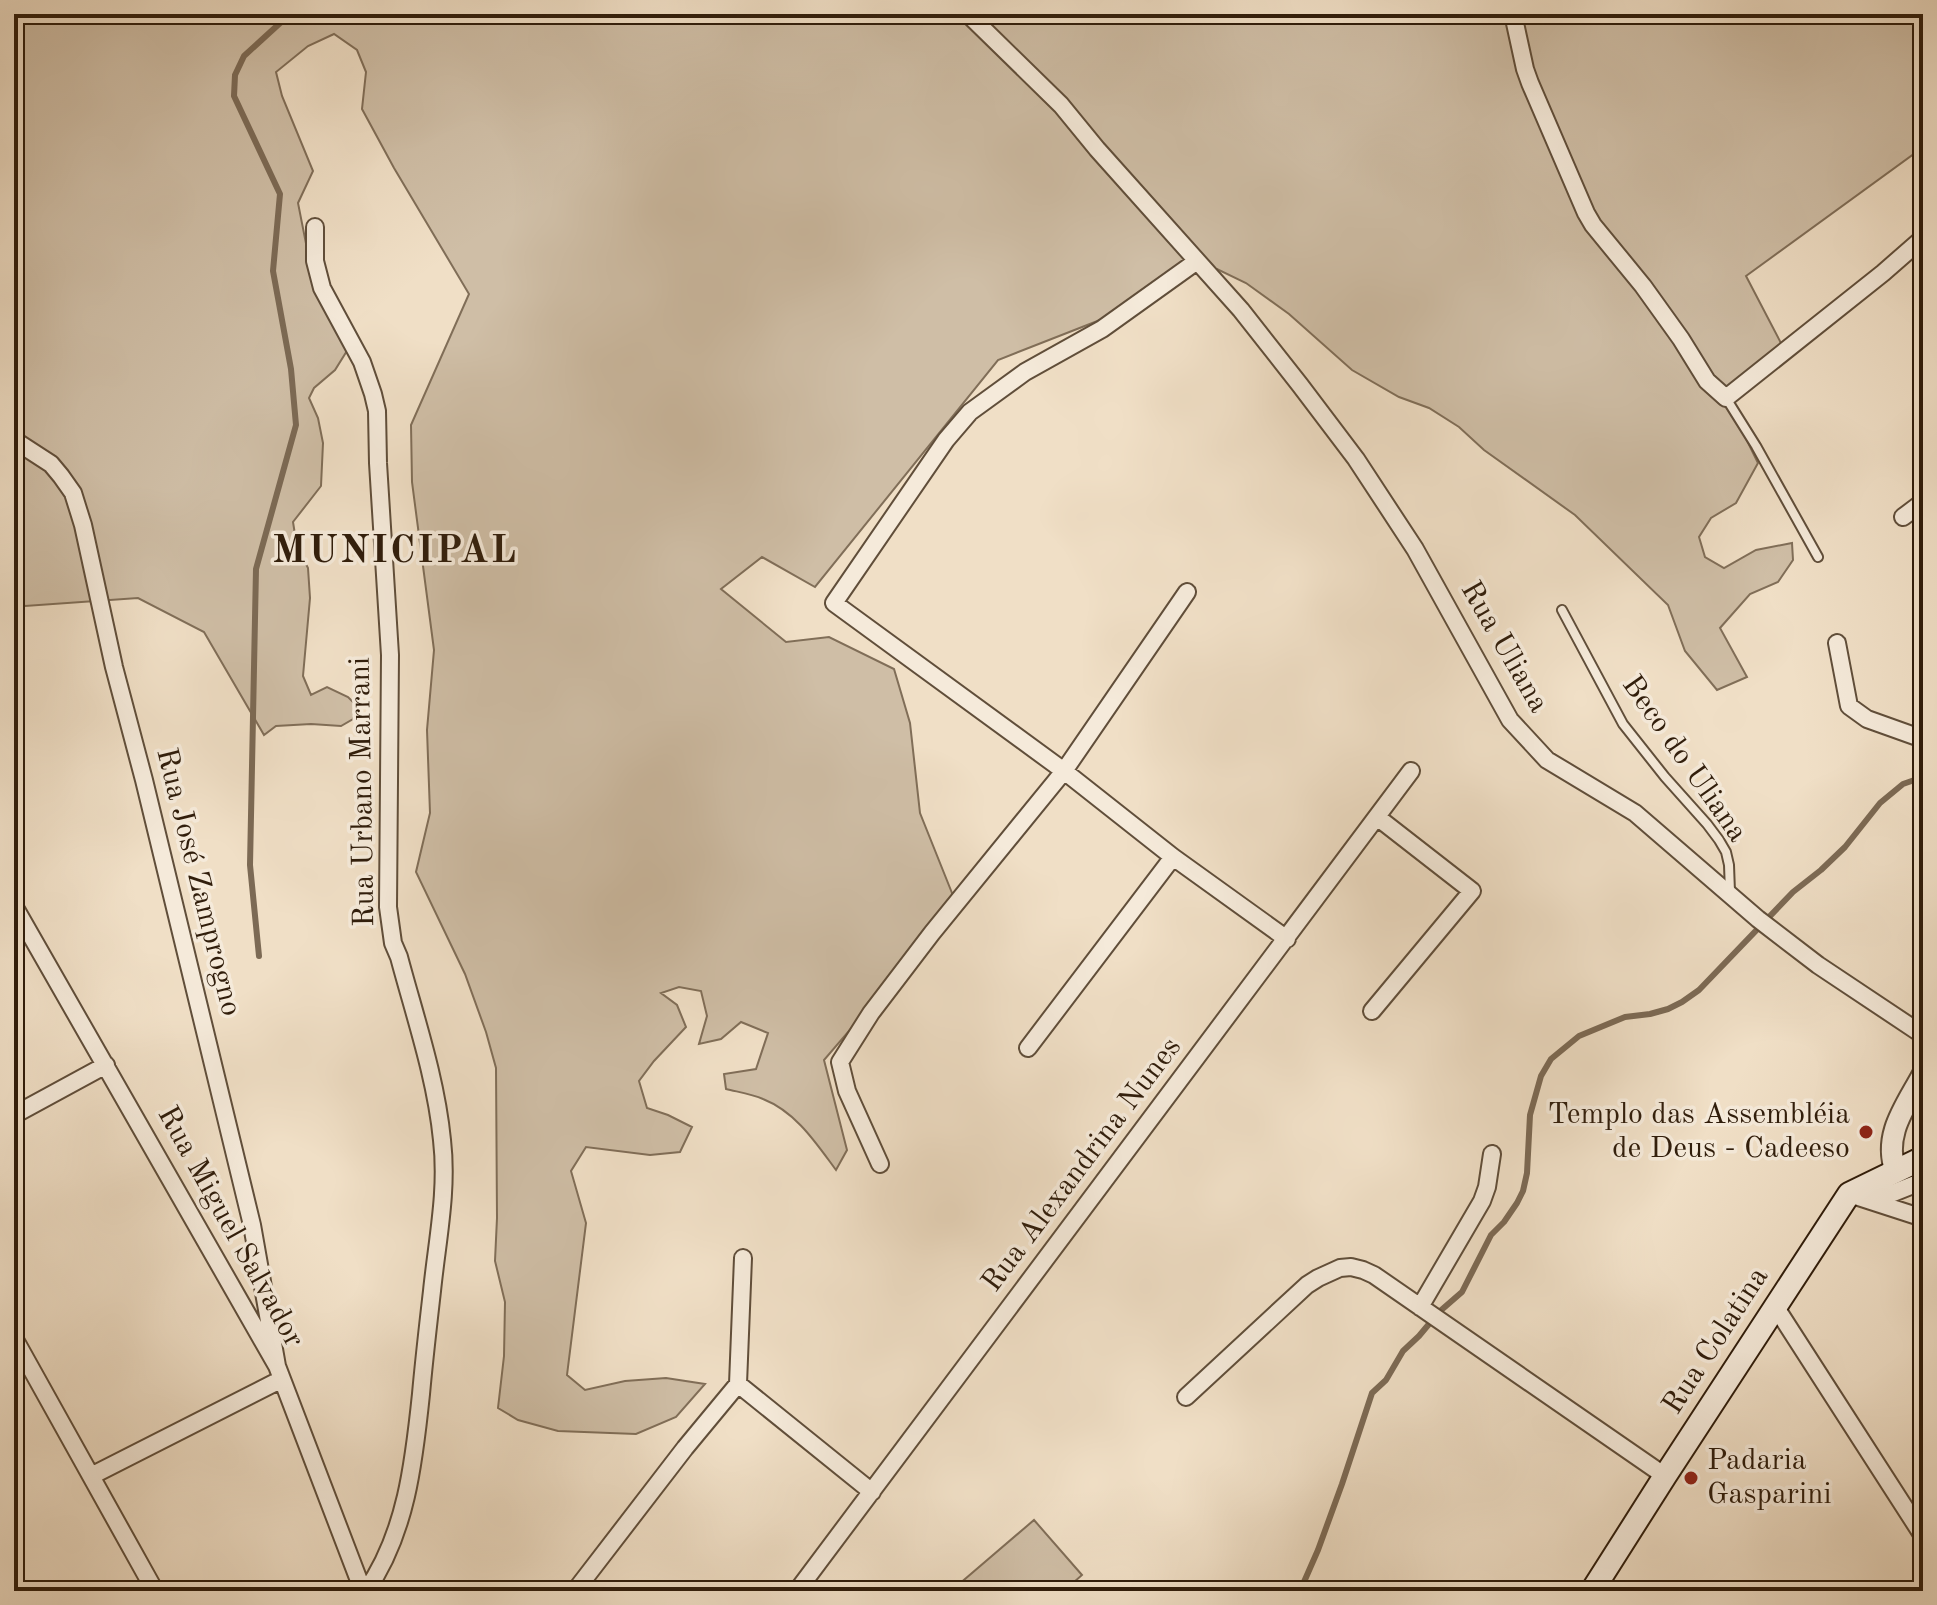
<svg xmlns="http://www.w3.org/2000/svg" width="1937" height="1605" font-family="'Old Standard TT',serif">
<rect width="100%" height="100%" fill="#f0dfc6"/>
<filter id="stains"><feTurbulence type="fractalNoise" baseFrequency=".0025" numOctaves="4"/><feColorMatrix values="0 0 0 0 .2 0 0 0 0 .09 0 0 0 0 .02 0 0 0 .5 -.17"/></filter>
<radialGradient id="worn" r=".72"><stop offset=".6" stop-color="#630" stop-opacity="0"/><stop offset="1" stop-color="#630" stop-opacity=".3"/></radialGradient>
<path fill="#cfbea6" stroke="#806e58" stroke-width="2" d="M14,14H1923V149L1918,151L1746,276L1782,345L1736,398L1731,408L1758,463L1736,503L1711,518L1699,537L1705,557L1724,568L1756,550L1792,543L1793,560L1778,582L1750,594L1720,628L1747,677L1717,690L1685,651L1668,605L1575,515L1484,450L1459,427L1429,408L1399,397L1352,370L1289,314L1246,283L1217,269L1190,272L1146,302L998,360L815,587L762,557L721,589L786,642L829,637L894,669L910,723L920,813L954,898L873,1003L824,1060L847,1150L836,1170C816,1143 796,1112 763,1099C752,1094 738,1092 726,1089L724,1074L756,1069L768,1033L741,1022L721,1039L699,1044L707,1016L701,991L679,987L661,993L677,1005L686,1027L654,1061L639,1081L647,1108L668,1115L692,1127L680,1152L650,1155L586,1147L571,1171L586,1223L567,1375L585,1390L625,1381L666,1378L705,1384L676,1417L636,1434L558,1431L518,1420L498,1408L504,1356L505,1302L495,1261L497,1218L496,1068L486,1032L465,974L416,872L430,813L427,730L434,650L412,482L411,425L469,294L394,168L362,109L366,72L357,50L334,34L308,46L276,72L282,96L313,171L298,203L313,279L350,346L335,370L314,388L309,398L318,418L323,443L321,486L293,522L297,547L308,568L310,598L303,676L311,695L327,687L348,697L358,707L353,719L341,726L311,724L276,726L264,735L204,632L138,598L25,606L14,595V521L23,507L14,495V442L19,438L14,429Z
M1034,1520L1082,1575L1064,1591H951Z"/>
<g fill="none" stroke-linecap="round" stroke-linejoin="round">
<path stroke="#7c6a55" stroke-width="6" d="M259,956L250,865L256,569L296,425L291,369L273,271L280,194L234,96L235,75L244,56L290,14
M1300,1591L1318,1550L1342,1484L1372,1393L1386,1380L1403,1351L1419,1336L1439,1312L1462,1292L1491,1235L1504,1222L1517,1203L1523,1191L1527,1173L1530,1115L1541,1076L1551,1059L1579,1036L1625,1017L1650,1014L1668,1009L1682,1002L1699,990L1793,892L1821,870L1845,847L1880,803L1903,784L1923,777"/>
<defs>
<path id="service" d="M1726,398L1756,446L1818,557
M1562,610L1623,724L1665,777L1707,824L1719,840L1726,852L1729,865L1730,892"/>
<path id="minor" d="M968,14L1061,105L1097,149L1241,310L1300,385L1356,459L1415,549L1510,720L1547,760L1635,813L1758,919L1818,965L1923,1035
M1513,14L1525,69L1530,83L1586,213L1593,225L1643,286L1681,339L1707,381L1726,398L1883,273L1923,238
M315,227V261L322,288L362,362L373,394L377,411L378,463L390,655L388,907L393,943L399,957C415,1017 436,1078 442,1140C448,1191 437,1241 432,1291C428,1326 424,1360 421,1394C414,1462 406,1534 366,1591
M1197,261L1102,329L1025,372L970,412L946,440L834,603L1064,771L1173,857L1287,939
M14,440L51,464L61,476L73,493L83,525L114,667L144,780L252,1225L277,1366
M1903,517L1923,502
M1837,643L1849,706L1867,719L1923,739
M14,906L277,1366L363,1591
M1372,1011L1472,891L1377,817
M1028,1048L1173,857
M14,1115L106,1065
M880,1164L847,1091L840,1062L871,1013L932,933L1064,771L1187,592
M1849,1194L1923,1218
M1873,1201L1923,1181
M743,1258L738,1384L872,1492
M1775,1306L1923,1536
M1420,1307L1482,1201L1487,1187L1492,1154
M14,1338L155,1591
M1186,1397L1307,1285L1318,1278L1340,1268L1351,1267L1363,1270L1374,1275L1665,1476
M91,1476L282,1379
M575,1591L685,1448L738,1384
M797,1591L1411,771"/>
<path id="tertiary" d="M1896,1172C1882,1135 1906,1106 1923,1074"/>
<path id="secondary" d="M1592,1591L1665,1476L1849,1194L1923,1158"/>
</defs>
<use href="#service" stroke="#604e3a" stroke-width="12"/>
<use href="#minor" stroke="#604e3a" stroke-width="20"/>
<use href="#tertiary" stroke="#604e3a" stroke-width="24"/>
<use href="#secondary" stroke="#301d0b" stroke-width="26"/>
<use href="#service" stroke="#f5eada" stroke-width="8"/>
<use href="#minor" stroke="#f5eada" stroke-width="16"/>
<use href="#tertiary" stroke="#f5eada" stroke-width="20"/>
<use href="#secondary" stroke="#f5eada" stroke-width="22"/>
</g>
<g fill="#8f2418" stroke="#f5eada" stroke-width="3">
<circle cx="1866" cy="1132" r="8"/>
<circle cx="1691" cy="1478" r="8"/>
</g>
<g text-anchor="middle" dominant-baseline="central" stroke-width="7" stroke-linejoin="round" paint-order="stroke">
<g font-size="30" fill="#301d0b" stroke="#f5eada">
<text transform="translate(1504 647) rotate(60)">Rua Uliana</text>
<text transform="translate(1684 759) rotate(55)">Beco do Uliana</text>
<text transform="translate(363 792) rotate(-91)">Rua Urbano Marrani</text>
<text transform="translate(198 882) rotate(76)">Rua José Zamprogno</text>
<text transform="translate(1082 1165) rotate(-53)">Rua Alexandrina Nunes</text>
<text transform="translate(230 1227) rotate(61)">Rua Miguel Salvador</text>
<text transform="translate(1716 1341) rotate(-57)">Rua Colatina</text>
</g>
<g font-size="30" fill="#301d0b" stroke="#f5eada" text-anchor="end">
<text x="1850" y="1115">Templo das Assembléia<tspan x="1850" dy="34">de Deus - Cadeeso</tspan></text>
<text x="1707" y="1461" text-anchor="start">Padaria<tspan x="1707" dy="34">Gasparini</tspan></text>
</g>
<g font-size="38" font-weight="bold" letter-spacing="2" fill="#301d0b" stroke="#f5eada">
<text x="395" y="552">MUNICIPAL</text>
</g>
</g>
<rect width="1937" height="1605" fill="none" stroke="#f0dfc6" stroke-width="48"/>
<rect x="16" y="16" width="1905" height="1573" fill="none" stroke="#301d0b" stroke-width="4"/>
<rect x="24" y="24" width="1889" height="1557" fill="none" stroke="#301d0b" stroke-width="2"/>
<rect width="100%" height="100%" filter="url(#stains)"/>
<rect width="100%" height="100%" fill="url(#worn)"/>
</svg>
